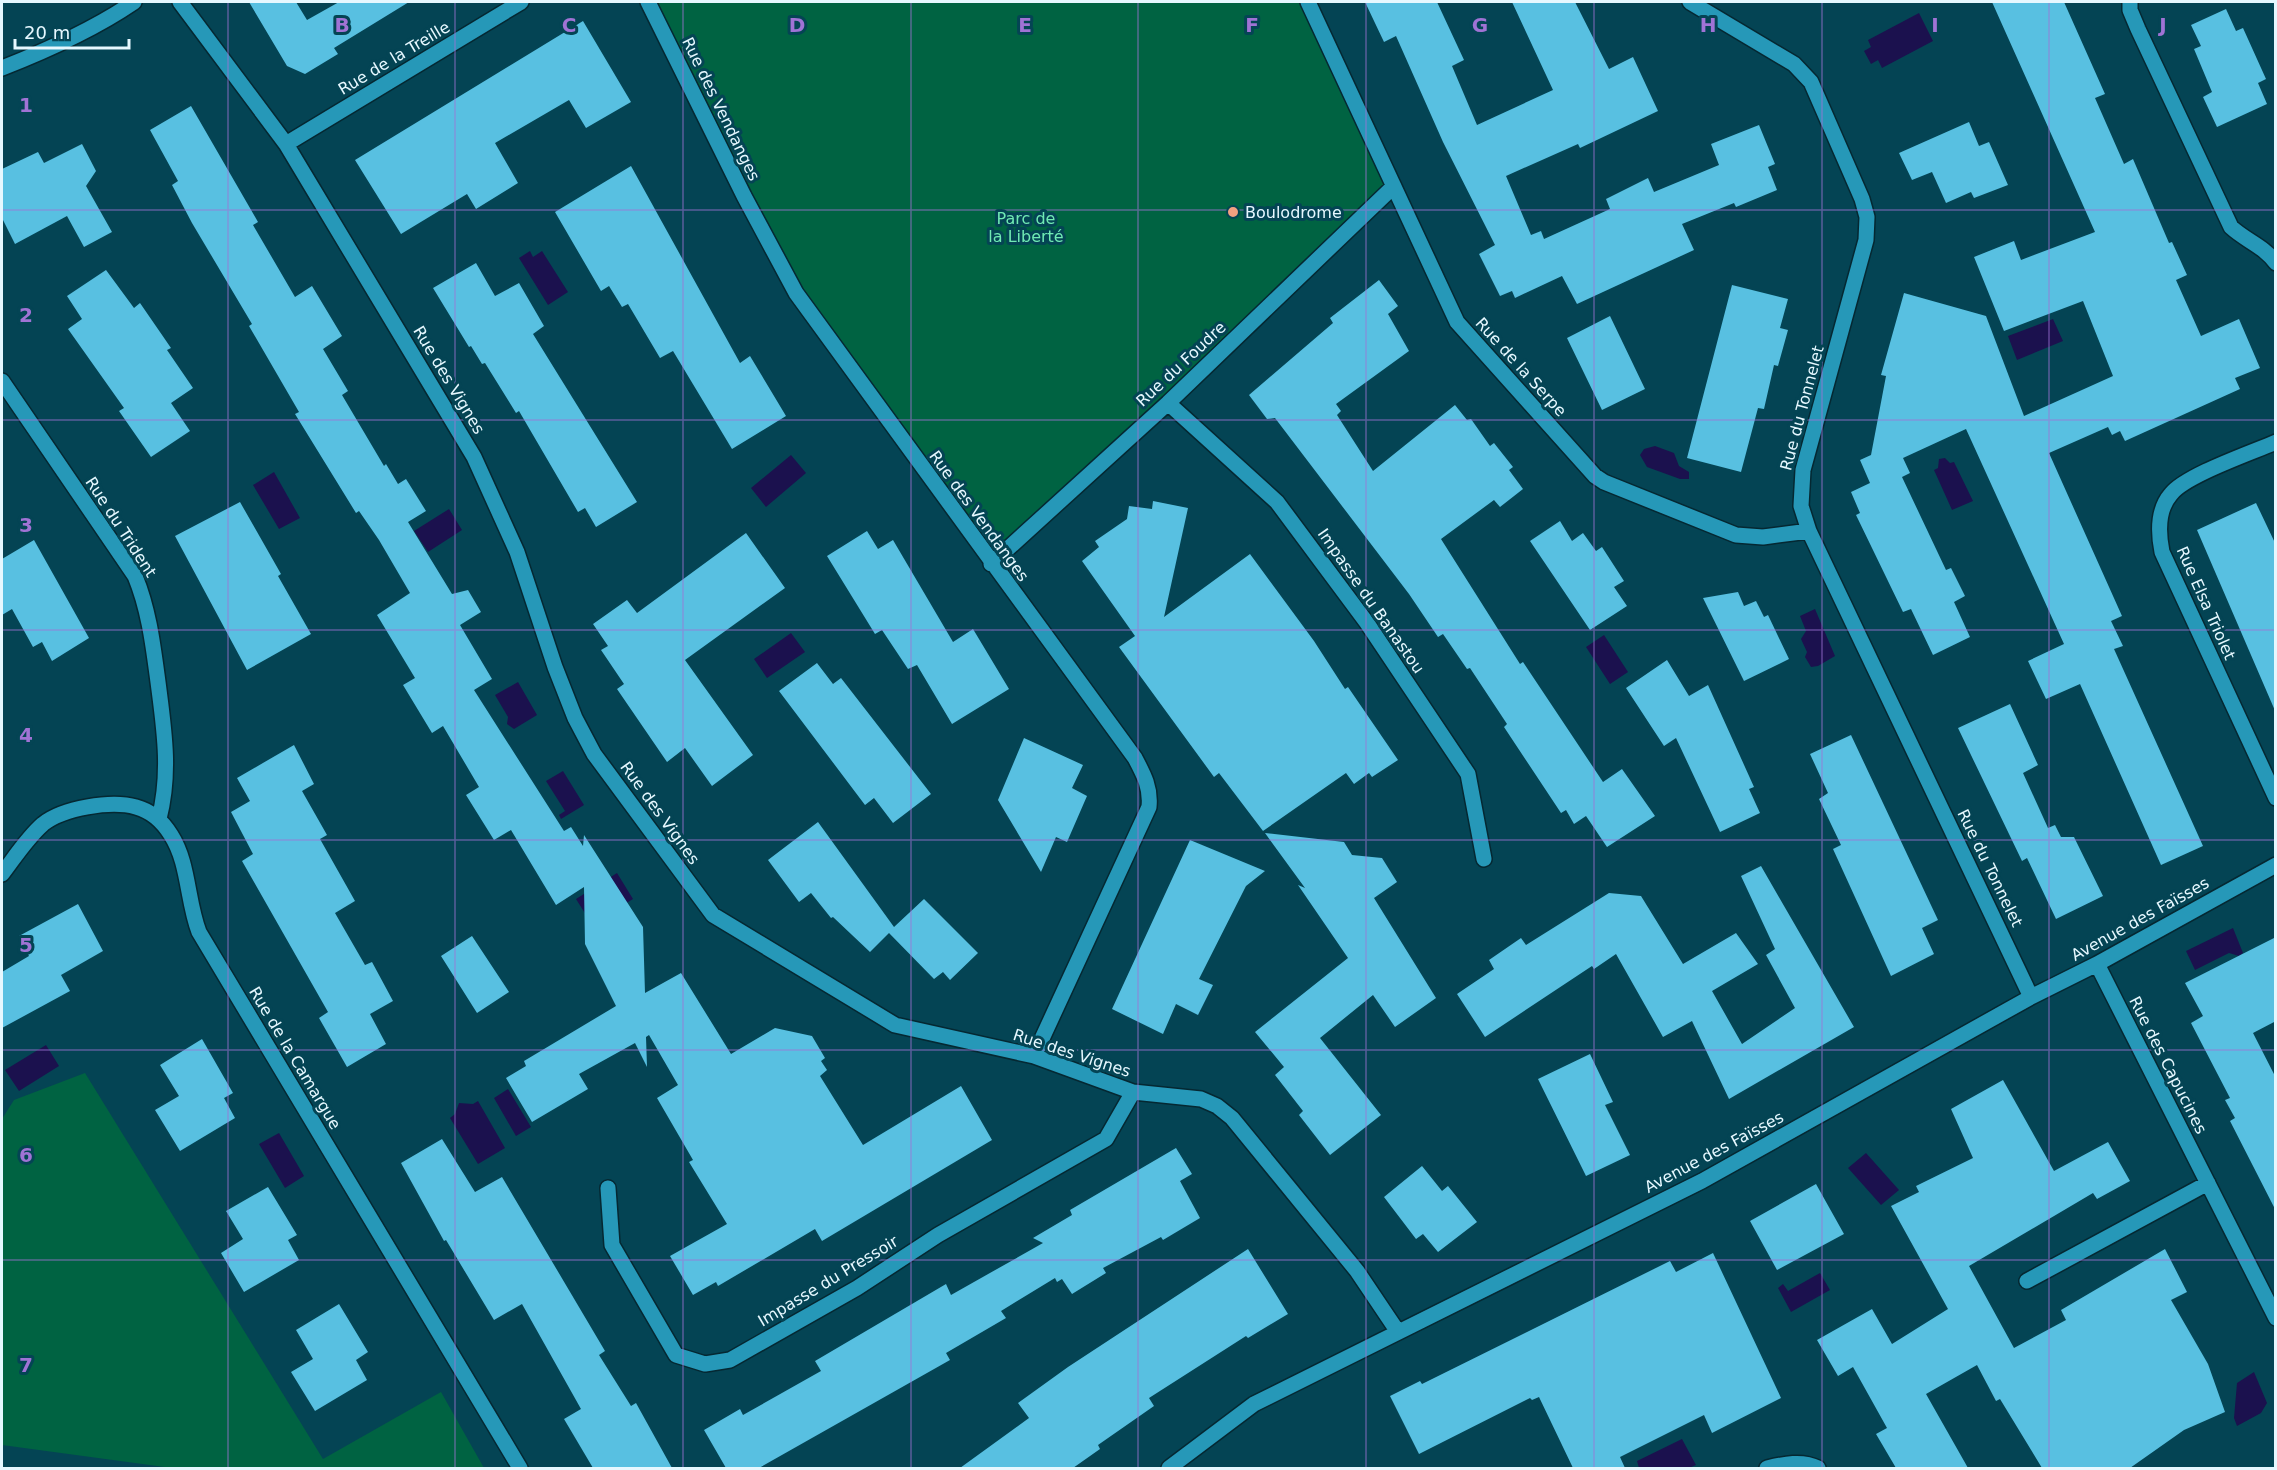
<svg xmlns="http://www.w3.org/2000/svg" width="2277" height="1470" font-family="'DejaVu Sans',sans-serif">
<rect width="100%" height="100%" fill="#044454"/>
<path fill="#006342" d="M648,2H1308L1393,187L991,564L796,293Z
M85,1073L323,1459L441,1392L484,1468H172L2,1445V1119L14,1100Z"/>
<path fill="#1b114e" d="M1919,13L1933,41L1882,68L1878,60L1871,64L1864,51L1871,47L1868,40Z
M530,251L533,257L542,251L568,292L548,305L519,258Z
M2053,319L2063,341L2017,360L2008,336Z
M1655,446L1674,453L1679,466L1689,472V479H1680L1647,467L1640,455L1644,449Z
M791,455L806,473L766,507L751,488Z
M1945,458L1950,463L1954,462L1973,501L1952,510L1934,470L1938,468L1939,459Z
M274,472L300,518L279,529L253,485Z
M449,509L462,530L428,552L414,531Z
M1815,609L1835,656L1818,666L1811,667L1805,657L1807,652L1801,639L1806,631L1800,616Z
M791,633L805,652L767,678L754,659Z
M1604,635L1628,672L1610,684L1586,647Z
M518,682L537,715L514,729L507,724L508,717L495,695Z
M563,771L584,805L561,819L559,815L565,811L546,781Z
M617,873L633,899L607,915L588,918L576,899Z
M2233,928L2243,953L2239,956L2229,953L2195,970L2186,951Z
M46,1045L59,1066L19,1091L5,1070Z
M508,1089L531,1127L516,1136L494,1098Z
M478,1101L505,1148L478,1164L450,1118L455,1114L459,1103L473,1104Z
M279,1133L304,1176L285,1188L259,1144Z
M1866,1153L1899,1190L1881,1205L1848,1168Z
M1820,1273L1830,1290L1791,1312L1778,1288L1783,1284L1788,1291Z
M2254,1372L2267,1403L2261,1413L2237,1426L2234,1418L2237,1383Z
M1682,1439L1696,1465L1689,1468H1639L1637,1461Z"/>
<path fill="#58c0e1" d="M249,2H296L307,20L339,2H409L334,48L338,54L305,74L287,66Z
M1365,2H1437L1464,60L1452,66L1477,125L1553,90L1512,2H1575L1609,69L1633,57L1658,111L1580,148L1578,144L1506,176L1531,235L1541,231L1544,239L1610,209L1606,199L1648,178L1654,192L1719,165L1711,144L1759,125L1775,164L1768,167L1777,190L1736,207L1734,203L1682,224L1694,250L1577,304L1562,276L1515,298L1512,291L1500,296L1479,254L1495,245L1443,142L1396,36L1384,42Z
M1992,2H2064L2105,94L2095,98L2124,164L2133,159L2169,243L2172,242L2187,275L2176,280L2201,336L2239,319L2260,368L2235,378L2240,389L2125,441L2120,431L2112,435L2108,427L2049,453L2122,616L2111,621L2123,646L2114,649L2203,846L2161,865L2080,684L2046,699L2028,661L2064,644L1966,429L1903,458L1910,473L1902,477L1946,570L1951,568L1965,596L1954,602L1970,637L1933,655L1911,609L1903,612L1856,515L1860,513L1851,492L1870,483L1860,460L1871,455L1886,376L1881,375L1904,293L1986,316L2024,416L2113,376L2083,301L2004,331L1974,257L2014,241L2021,260L2095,232Z
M2226,9L2236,31L2243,28L2266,79L2258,83L2267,104L2217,127L2203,97L2212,92L2194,49L2201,46L2191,25Z
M583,21L631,102L586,128L569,100L495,143L518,183L476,209L467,194L401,234L355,160Z
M191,106L258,222L253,225L295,297L312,286L342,336L323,349L348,391L342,395L384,466L386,464L398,484L406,479L426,511L408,522L452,594L468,590L481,612L460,625L492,679L474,690L564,831L571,827L583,846L584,835L643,927L645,993L681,973L731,1054L775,1028L812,1036L825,1058L821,1061L827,1070L820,1076L863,1145L961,1086L992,1140L822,1241L815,1229L718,1286L716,1282L693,1295L670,1256L727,1224L689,1162L693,1160L657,1098L678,1085L649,1035L646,1037L647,1067L635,1043L579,1074L588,1089L532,1122L506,1078L526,1066L524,1061L616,1006L585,944L584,887L556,905L511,830L494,840L466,795L479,787L443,726L432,733L403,685L415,678L377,615L410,593L379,540L359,511L356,513L295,414L299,412L249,326L252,324L192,223L172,185L178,181L150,130Z
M1969,122L1979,146L1989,142L2008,185L1974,198L1971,192L1946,203L1932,172L1912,180L1899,153Z
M82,144L96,171L86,186L112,232L84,247L67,216L15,244L2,218V169L38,152L44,163Z
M631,166L740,363L750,356L786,416L732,449L673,351L660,358L628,304L622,307L609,286L601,291L555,212Z
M476,263L495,296L519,283L544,326L533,334L637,502L596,527L585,508L578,512L519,411L516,413L485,363L482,364L471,346L469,347L433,288Z
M106,270L134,308L140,303L171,348L167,350L193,388L171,403L190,431L151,457L119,411L124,408L68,329L82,319L67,296Z
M1379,280L1398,306L1388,314L1409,351L1336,404L1341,411L1337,415L1373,471L1455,405L1467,420L1471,419L1490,446L1494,443L1513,467L1509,470L1523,489L1500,507L1494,500L1441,539L1520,664L1523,662L1603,782L1622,769L1655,816L1607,847L1586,816L1574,824L1566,810L1561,813L1504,727L1507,724L1470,668L1467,669L1443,634L1438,637L1409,594L1275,418L1267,419L1249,395L1333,323L1330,318Z
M1732,285L1788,299L1780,328L1788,330L1778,366L1774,365L1764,409L1758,408L1741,472L1687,458Z
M1610,316L1645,389L1602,410L1567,338Z
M1153,501L1188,508L1164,617L1250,554L1314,641L1345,689L1348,687L1398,760L1372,777L1369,773L1354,784L1346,773L1263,831L1219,773L1214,777L1119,647L1135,636L1082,561L1099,547L1095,541L1127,519L1129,506L1152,509Z
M240,502L281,574L278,576L311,634L247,670L175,536Z
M2256,503L2276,545V713L2197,530Z
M1560,521L1572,541L1583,533L1596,551L1602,547L1624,581L1614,587L1627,606L1590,630L1530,541Z
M867,531L878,549L893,540L953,642L973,629L1009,689L952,724L917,665L908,669L882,630L875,634L827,556Z
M746,533L785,588L685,660L753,755L712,786L685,748L667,762L617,689L624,684L601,650L608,646L593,624L627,600L637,613Z
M34,540L89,638L52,661L42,642L33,647L12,609L2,615V559Z
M1738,592L1744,606L1756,601L1764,617L1768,615L1789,659L1744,681L1703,598Z
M1667,660L1689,696L1708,685L1754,787L1749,789L1760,813L1720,832L1676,738L1664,746L1626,688Z
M817,663L833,684L841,678L931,794L893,823L874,798L865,805L779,691Z
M2010,704L2038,765L2023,773L2048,828L2055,825L2061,837H2074L2103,896L2056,919L2027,858L2022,861L1958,728Z
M1851,735L1938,920L1922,928L1934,954L1891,976L1833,849L1841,845L1819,799L1828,793L1810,754Z
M1024,738L1083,765L1072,788L1087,796L1067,842L1056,837L1041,872L998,800Z
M294,745L314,784L302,791L327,835L320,839L355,901L335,913L365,965L372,962L393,1001L370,1014L386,1044L347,1067L319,1018L328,1012L242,861L253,854L231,812L250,801L237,778Z
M818,822L894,927L924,899L978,953L950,980L943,972L934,979L889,933L870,952L833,917L831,918L811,893L799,902L768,860Z
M1265,833L1344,842L1352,855L1382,858L1397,882L1374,898L1436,998L1395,1027L1373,995L1320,1038L1381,1115L1330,1155L1299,1115L1303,1111L1275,1075L1284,1067L1255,1032L1348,958L1298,885L1305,888Z
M1190,840L1265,871L1246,886L1199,979L1213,985L1198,1015L1176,1004L1163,1034L1112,1009Z
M1761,866L1854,1027L1729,1099L1692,1021L1663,1037L1616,954L1594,969L1592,966L1485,1037L1457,994L1494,969L1489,960L1521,938L1526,945L1609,893L1641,896L1683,964L1736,933L1758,964L1712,991L1742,1044L1795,1008L1766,955L1775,949L1741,876Z
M78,904L103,951L61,975L70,991L2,1028V972L29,956L19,936Z
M472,936L509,992L477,1013L441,956Z
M2276,937V1021L2253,1033L2276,1078V1211L2230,1121L2235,1118L2225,1100L2230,1098L2191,1023L2203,1016L2185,983Z
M202,1039L233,1093L224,1098L235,1118L180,1151L155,1110L179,1096L160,1065Z
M1590,1054L1613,1102L1605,1105L1630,1155L1586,1176L1538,1079Z
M2003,1080L2054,1171L2108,1142L2130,1181L2097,1199L2093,1193L1969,1266L2014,1348L2066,1320L2061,1310L2165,1249L2187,1292L2171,1300L2208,1364L2225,1412L2184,1430L2130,1468H2042L2000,1399L1996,1401L1977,1365L1926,1394L1968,1468H1896L1876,1434L1887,1428L1853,1367L1838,1376L1817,1340L1872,1309L1892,1344L1948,1309L1891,1206L1919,1192L1916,1186L1973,1158L1951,1109Z
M442,1139L475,1192L502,1177L605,1351L599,1355L631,1406L636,1403L672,1468H593L564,1419L581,1409L522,1304L494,1320L446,1240L444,1241L401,1163Z
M1176,1148L1192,1174L1180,1181L1200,1218L1163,1240L1161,1237L1103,1268L1106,1273L1072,1294L1062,1279L1057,1282L1055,1278L1001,1311L1006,1318L946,1353L950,1360L759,1468H726L704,1430L740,1409L743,1415L821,1371L815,1361L946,1284L951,1295L1043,1243L1033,1238L1072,1215L1070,1210Z
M1422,1166L1442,1191L1448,1186L1477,1222L1438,1252L1423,1234L1416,1239L1384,1197Z
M1816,1184L1844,1234L1777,1270L1750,1221Z
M268,1187L297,1235L288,1240L299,1260L244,1292L221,1253L243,1239L226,1211Z
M1248,1249L1288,1314L1248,1338L1246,1336L1149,1398L1154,1406L1098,1445L1100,1449L1073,1468H960L1029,1418L1018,1403L1068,1367Z
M1713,1253L1781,1398L1712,1433L1704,1415L1620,1457L1625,1468H1573L1539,1397L1532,1400L1530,1398L1419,1454L1390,1396L1420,1381L1422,1384L1670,1261L1676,1272Z
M339,1304L368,1352L356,1360L367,1380L315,1411L291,1372L313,1359L296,1330Z"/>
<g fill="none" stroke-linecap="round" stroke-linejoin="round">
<defs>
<path id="minor" d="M180,2L286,144L474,457L517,552L555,667L575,718L594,754L713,915L895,1025L1034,1056L1133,1092L1201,1099L1217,1106L1232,1118L1357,1271L1398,1332
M648,2L744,196L796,293L1135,758C1144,775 1151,788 1149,807L1034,1056
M1308,2L1457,322L1595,476L1604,482L1736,535L1763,537L1809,531
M1690,2L1794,64L1811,82L1862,199L1867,217L1866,240L1803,470L1801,506L1809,531L2031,997
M2130,2V10L2138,29L2231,227C2246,241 2264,246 2276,263
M2,68C48,50 93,30 134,2
M286,144L521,2
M2,381L135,576C149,610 153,645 158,682C164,729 171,772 159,819
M1168,403L1277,502L1367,623L1468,774L1484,859
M2276,442C2251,453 2186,475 2171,494C2157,510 2158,532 2162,552L2276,798
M991,564L1168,403L1393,187
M2,874C15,857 27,838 43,824C63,808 111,800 136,807C151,811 163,822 171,835C189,863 187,901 199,932L520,1468
M2097,964L2276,1318
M608,1188L612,1245L676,1355L705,1364L730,1360L857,1288L938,1235L1106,1139L1133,1092
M2027,1281L2208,1183
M1169,1468L1254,1404L1702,1181L2031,997L2097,964L2276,865
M1767,1468C1784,1464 1802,1460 1818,1468"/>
</defs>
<use href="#minor" stroke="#052832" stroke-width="18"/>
<use href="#minor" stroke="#2698b8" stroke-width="15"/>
</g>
<path fill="none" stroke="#a073d5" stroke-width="1.5" stroke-opacity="0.55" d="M228,2V1468M455,2V1468M683,2V1468M911,2V1468M1138,2V1468M1366,2V1468M1594,2V1468M1822,2V1468M2049,2V1468M2,210H2276M2,420H2276M2,630H2276M2,840H2276M2,1050H2276M2,1260H2276"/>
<circle fill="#f2a080" stroke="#044454" stroke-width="2" cx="1233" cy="212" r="6"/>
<g text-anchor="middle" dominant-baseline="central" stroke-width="6" stroke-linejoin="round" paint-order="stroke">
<g font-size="16" fill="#e6f8ff" stroke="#044454">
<text transform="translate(394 58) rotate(-31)">Rue de la Treille</text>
<text transform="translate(721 109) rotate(64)">Rue des Vendanges</text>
<text transform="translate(1181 364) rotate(-43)">Rue du Foudre</text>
<text transform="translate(1521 367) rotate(48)">Rue de la Serpe</text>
<text transform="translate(449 380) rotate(59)">Rue des Vignes</text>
<text transform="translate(1802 408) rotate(-75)">Rue du Tonnelet</text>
<text transform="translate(979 516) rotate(54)">Rue des Vendanges</text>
<text transform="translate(121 527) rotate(57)">Rue du Trident</text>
<text transform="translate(1371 601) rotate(55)">Impasse du Banastou</text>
<text transform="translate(2206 603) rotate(66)">Rue Elsa Triolet</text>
<text transform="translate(660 813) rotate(54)">Rue des Vignes</text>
<text transform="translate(1990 868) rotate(64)">Rue du Tonnelet</text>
<text transform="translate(2140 919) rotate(-29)">Avenue des Faïsses</text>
<text transform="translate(1072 1053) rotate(18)">Rue des Vignes</text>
<text transform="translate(295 1058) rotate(59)">Rue de la Camargue</text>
<text transform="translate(2168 1065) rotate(63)">Rue des Capucines</text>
<text transform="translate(1714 1152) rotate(-28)">Avenue des Faïsses</text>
<text transform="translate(828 1281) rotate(-31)">Impasse du Pressoir</text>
</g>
<g font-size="16" fill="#e6f8ff" stroke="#044454" text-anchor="start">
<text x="1245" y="212">Boulodrome</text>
</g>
<g font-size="16" fill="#70eab3" stroke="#044454">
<text x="1026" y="218">Parc de<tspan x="1026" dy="18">la Liberté</tspan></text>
</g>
</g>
<g font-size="20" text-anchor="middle" font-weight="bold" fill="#a073d5" stroke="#044454" stroke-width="6" stroke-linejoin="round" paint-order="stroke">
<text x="342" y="32">B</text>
<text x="569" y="32">C</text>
<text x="797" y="32">D</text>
<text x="1025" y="32">E</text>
<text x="1252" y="32">F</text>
<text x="1480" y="32">G</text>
<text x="1708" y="32">H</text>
<text x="1935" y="32">I</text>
<text x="2163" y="32">J</text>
<text x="26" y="112">1</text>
<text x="26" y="322">2</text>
<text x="26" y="532">3</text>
<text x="26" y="742">4</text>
<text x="26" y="952">5</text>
<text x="26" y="1162">6</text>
<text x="26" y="1372">7</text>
</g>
<rect width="2277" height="1470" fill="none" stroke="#e6f8ff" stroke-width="6"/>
<path d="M15 39v9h114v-9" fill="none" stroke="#e6f8ff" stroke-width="3"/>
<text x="24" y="39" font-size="18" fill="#e6f8ff" stroke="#044454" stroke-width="4.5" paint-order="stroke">20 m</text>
</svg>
